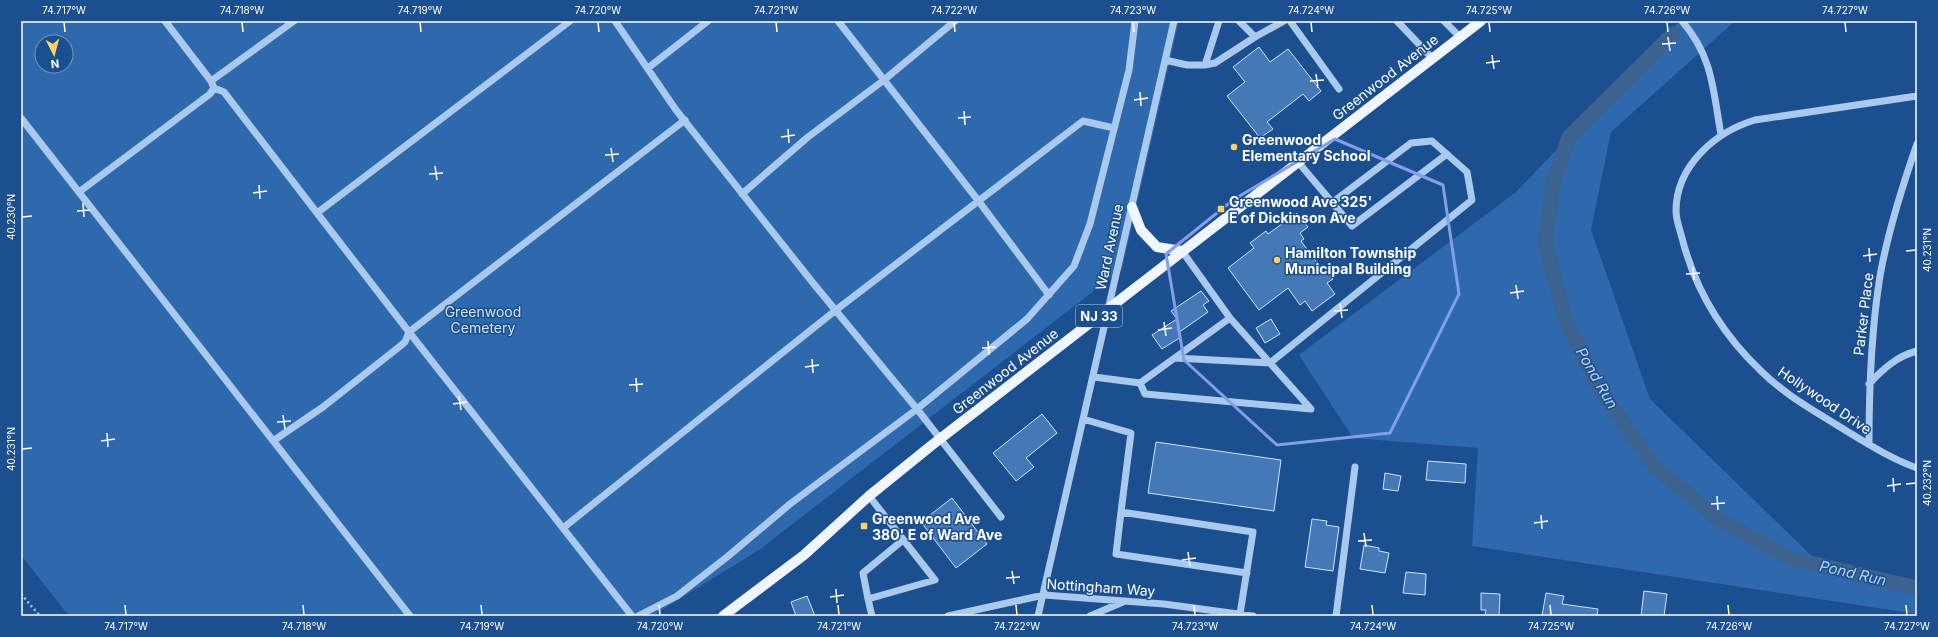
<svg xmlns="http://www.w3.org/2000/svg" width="1938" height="637" font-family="Inter,sans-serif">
<rect width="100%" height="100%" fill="#1b4f8f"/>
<path fill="#2e69ad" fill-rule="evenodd" d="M21,21H1179L1122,269L759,550L652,616H69L21,555ZM42,42H66V66H42Z
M1680,21H1735L1611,132L1591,230L1650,399L1818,562L1917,587V614L1472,546L1478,448L1353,438L1299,355L1516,192Z"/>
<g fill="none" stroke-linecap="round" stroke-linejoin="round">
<path stroke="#3c6290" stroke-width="15" d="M1673,34L1569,137L1553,183L1545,243L1567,324L1597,385L1654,466L1718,519L1789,558L1917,588"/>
</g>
<path fill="#4478b7" stroke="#cfe3fa" d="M1259,47L1270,62L1288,49L1321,91L1309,101L1303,94L1267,122L1273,129L1260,138L1227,96L1245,82L1233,67Z
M1297,213L1308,227L1300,233L1304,239L1301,241L1320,267L1323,265L1333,279L1327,283L1335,294L1312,311L1305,301L1300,305L1288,288L1259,310L1228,268L1254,248L1250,243L1266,231L1268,234Z
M1201,291L1209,301L1203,305L1208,312L1178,333L1181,337L1162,349L1152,335L1177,319L1171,311Z
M1271,319L1280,334L1265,343L1256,328Z
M1042,414L1057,433L1026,458L1034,467L1016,481L993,453Z
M1156,442L1281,460L1274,511L1148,493Z
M1428,461L1466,464L1465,483L1426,480Z
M1385,473L1401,476L1398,491L1383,489Z
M952,498L987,544L956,568L921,522Z
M1312,519L1327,521L1326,525L1339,527L1333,571L1305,567Z
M1364,545L1379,548V551L1389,553L1385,573L1360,569Z
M1406,572L1426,574L1425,595L1403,593Z
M1644,591L1667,594L1664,616H1641Z
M1481,593L1500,594L1499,616H1485L1486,610H1481Z
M1546,593L1564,596L1562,604L1598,609L1597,616H1542Z
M807,596L815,616H796L791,602Z"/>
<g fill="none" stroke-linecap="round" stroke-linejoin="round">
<path stroke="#a9c9ee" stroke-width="2.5" stroke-dasharray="2 3" stroke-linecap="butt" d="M21,594L40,616"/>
<path stroke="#a9c9ee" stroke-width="7" d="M165,21L211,81L294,21
M570,21L317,213L409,332L685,120
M615,21L676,110L813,283L917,409L1001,517
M838,21L977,199L1049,295
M1239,21L1255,37
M1290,21L1339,89
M1397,21L1432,58
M1444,21L1460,37
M1682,21C1713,57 1713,90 1721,135
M1165,60L1187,65H1205L1215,63L1255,37L1284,21
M1205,65L1219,21
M648,68L708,21
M214,88L224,92L317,213
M1917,96L1755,120C1715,132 1676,166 1676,211C1676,220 1680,230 1682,238C1695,289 1723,335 1761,371C1784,394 1813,410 1840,427C1865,442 1889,458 1917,468
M21,118L410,616
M1298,162L1352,226L1447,154
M79,192L210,94L214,88L211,81
M742,194L808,137L884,80L955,21
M1182,251L1230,318L1270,363L1472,200L1467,172L1432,141L1411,143L1333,202
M409,332L632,616
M1094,377L1140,383L1230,318
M1140,383L1145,394L1311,409L1270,363L1175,358
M1869,384C1883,369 1897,356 1917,351
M1083,419L1131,433L1121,512L1253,532L1240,614
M273,441L323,407L399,347L405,342L409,332
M1869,444C1869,388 1871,332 1880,276C1888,231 1902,187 1917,144
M869,496L935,580L868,599L872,616
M1121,512L1116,554L1247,573
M563,528L836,310L1083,121L1114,128
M868,599L863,573L903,540
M638,616L677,596L727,557L790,504L917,409L1027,319L1074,266L1090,224L1129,70L1135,21
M948,616L1044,595L1164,604L1253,616
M1038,616L1174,21
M1090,616L1123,602
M1336,616L1355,467"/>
<path stroke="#f0f6ff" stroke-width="10" d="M1132,207L1141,230L1157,247L1182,251
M723,616L804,555L869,496L932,445L1481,21"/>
</g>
<path fill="none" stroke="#839eea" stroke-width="3" stroke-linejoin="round" d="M1335,139L1443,185L1459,294L1390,433L1277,445L1184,360L1166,254L1233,200Z"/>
<path fill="none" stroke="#fff" stroke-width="1.5" d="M64,22L65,32M242,22L243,32M420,22L421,32M598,22L599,32M776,22L777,32M954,22L955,32M1133,22L1134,32M1311,22L1312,32M1489,22L1490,32M1667,22L1668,32M1845,22L1846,32M1668,37L1670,51M1662,44L1676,43M1492,55L1494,69M1486,63L1500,61M1316,74L1318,88M1310,81L1324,80M1140,92L1141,106M1134,100L1148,98M964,111L965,125M958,118L971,117M788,129L789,143M781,137L795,135M611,148L613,162M605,155L619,154M435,166L437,180M429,174L443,173M259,185L260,199M253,193L267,191M83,203L84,217M77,211L90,210M22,217L32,216M1869,248L1870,262M1906,251L1916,250M1863,256L1877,254M1693,267L1694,280M1686,274L1700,273M1516,285L1518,299M1510,293L1524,291M1340,304L1342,318M1334,311L1348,310M1164,322L1166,336M1158,330L1172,328M988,341L989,355M982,348L996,347M812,359L813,373M805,367L819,365M636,378L637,392M629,385L643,384M459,396L461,410M453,404L467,402M283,415L285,429M277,422L291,421M107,433L108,447M101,441L115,439M22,449L32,448M1893,478L1894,492M1906,484L1916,483M1887,486L1901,484M1717,496L1718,510M1711,504L1725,503M1541,515L1542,529M1534,523L1548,521M1364,533L1366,547M1358,541L1372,540M1188,552L1190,566M1182,560L1196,558M1012,571L1014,584M1006,578L1020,577M836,589L837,603M830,597L844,595M125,605L126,615M303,605L304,615M481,605L482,615M659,605L660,615M838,605L839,615M1016,605L1017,615M1194,605L1195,615M1372,605L1373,615M1550,605L1551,615M1728,605L1729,615M1906,605L1907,615"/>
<g fill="#ffd166" stroke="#1b4f8f" stroke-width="1.5">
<circle cx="1234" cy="147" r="4"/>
<rect x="1217" y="205" width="8" height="8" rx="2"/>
<circle cx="1277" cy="260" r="4"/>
<rect x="860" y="522" width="8" height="8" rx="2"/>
</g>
<g text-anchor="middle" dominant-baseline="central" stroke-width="3" stroke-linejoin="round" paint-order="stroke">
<rect fill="#1b4f8f" stroke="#bbcadd" stroke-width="1" x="1076" y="305" width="46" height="22" rx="3"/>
<g font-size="13" font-weight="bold" fill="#fff">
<text x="1099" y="316">NJ 33</text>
</g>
<g font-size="14" fill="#fff" stroke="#1b4f8f">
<text transform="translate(1385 77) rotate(-38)">Greenwood Avenue</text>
<text transform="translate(1109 247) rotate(-78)">Ward Avenue</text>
<text transform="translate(1863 314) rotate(-83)">Parker Place</text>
<text transform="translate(1005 371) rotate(-38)">Greenwood Avenue</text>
<text transform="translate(1825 400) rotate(34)">Hollywood Drive</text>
<text transform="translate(1101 587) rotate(4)">Nottingham Way</text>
</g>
<g font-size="14" font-weight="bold" fill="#fff" stroke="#1b4f8f" text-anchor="start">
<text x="1242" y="139">Greenwood<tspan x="1242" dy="16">Elementary School</tspan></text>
<text x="1229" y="201">Greenwood Ave 325'<tspan x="1229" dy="16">E of Dickinson Ave</tspan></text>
<text x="1285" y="252">Hamilton Township<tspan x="1285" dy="16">Municipal Building</tspan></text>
<text x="872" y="518">Greenwood Ave<tspan x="872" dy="16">380' E of Ward Ave</tspan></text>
</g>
<g font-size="14" fill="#cfe3fa" stroke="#1b4f8f">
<text x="483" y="311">Greenwood<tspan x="483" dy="16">Cemetery</tspan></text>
</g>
<g font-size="15" font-style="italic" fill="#b5d3f5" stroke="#1b4f8f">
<text transform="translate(1597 378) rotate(60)">Pond Run</text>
<text transform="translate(1853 573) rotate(13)">Pond Run</text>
</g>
</g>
<rect width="1938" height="637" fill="none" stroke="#1b4f8f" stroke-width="44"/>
<g transform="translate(54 54) rotate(174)"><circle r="19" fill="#1b4f8f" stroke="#7695bc"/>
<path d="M0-3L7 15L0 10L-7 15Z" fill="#ffd166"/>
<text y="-6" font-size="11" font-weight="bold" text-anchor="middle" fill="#ffffff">N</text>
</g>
<rect x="22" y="22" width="1894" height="593" fill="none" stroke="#fff" stroke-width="1.5"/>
<g font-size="10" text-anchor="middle" fill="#fff">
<text x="64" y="14">74.717°W</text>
<text x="242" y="14">74.718°W</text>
<text x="420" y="14">74.719°W</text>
<text x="598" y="14">74.720°W</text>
<text x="776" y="14">74.721°W</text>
<text x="954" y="14">74.722°W</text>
<text x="1133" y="14">74.723°W</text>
<text x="1311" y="14">74.724°W</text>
<text x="1489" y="14">74.725°W</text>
<text x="1667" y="14">74.726°W</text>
<text x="1845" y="14">74.727°W</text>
<text transform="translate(11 217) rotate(-90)" y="4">40.230°N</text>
<text transform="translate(1927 250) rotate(-90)" y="4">40.231°N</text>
<text transform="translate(11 449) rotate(-90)" y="4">40.231°N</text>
<text transform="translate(1927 483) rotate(-90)" y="4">40.232°N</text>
<text x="126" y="630">74.717°W</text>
<text x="304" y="630">74.718°W</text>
<text x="482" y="630">74.719°W</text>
<text x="660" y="630">74.720°W</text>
<text x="839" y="630">74.721°W</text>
<text x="1017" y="630">74.722°W</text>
<text x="1195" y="630">74.723°W</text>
<text x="1373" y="630">74.724°W</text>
<text x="1551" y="630">74.725°W</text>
<text x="1729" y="630">74.726°W</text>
<text x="1907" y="630">74.727°W</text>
</g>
</svg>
